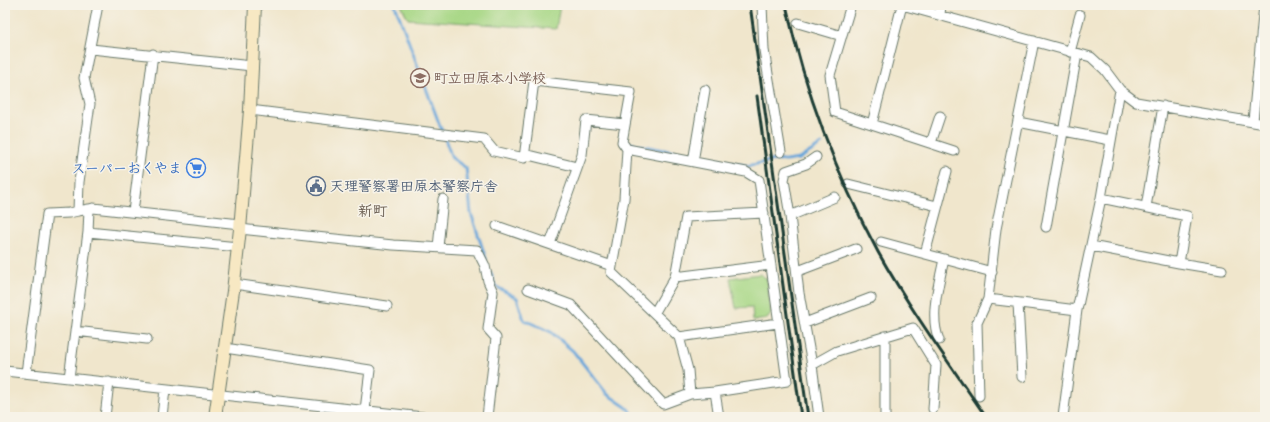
<svg xmlns="http://www.w3.org/2000/svg" width="1270" height="422" font-family="'Balsamiq Sans','Klee One',sans-serif">
<rect width="100%" height="100%" fill="#f7f3e8"/>
<filter id="ink" filterUnits="userSpaceOnUse"><feTurbulence type="fractalNoise" baseFrequency=".025" numOctaves="2"/><feDisplacementMap in="SourceGraphic" scale="8" xChannelSelector="R" yChannelSelector="G"/><feConvolveMatrix kernelMatrix="1 2 1 2 8 2 1 2 1" color-interpolation-filters="sRGB"/></filter>
<filter id="wash" filterUnits="userSpaceOnUse"><feTurbulence type="fractalNoise" baseFrequency=".012" numOctaves="4" result="noise"/><feDisplacementMap in="SourceGraphic" scale="16" xChannelSelector="R" yChannelSelector="G"/><feGaussianBlur stdDeviation="0.9" result="paint"/><feColorMatrix in="noise" values="0 0 0 0 0 0 0 0 0 0 0 0 0 0 0 0 0 1.4 0 .05"/><feComposite in="paint" operator="in"/></filter>
<g filter="url(#wash)">
<rect width="100%" height="100%" fill="#f0e6cc"/>
<path fill="#a7d785" stroke="#638a5c" d="M401,5H560L556,29L408,19Z
M760,274L767,279L771,314L767,319L753,321L752,307L736,308L730,278Z"/>
<g fill="none" stroke-linecap="round" stroke-linejoin="round">
<path stroke="#68a6da" stroke-width="3" d="M395,5L452,158L466,168L471,213L486,259
M626,140L628,143L748,166L774,160L786,161L799,159L822,144
M491,274L495,286L517,298L524,320L551,332L573,351L607,394L626,407L636,417"/>
</g>
</g>
<g filter="url(#ink)">
<g fill="none" stroke-linecap="round" stroke-linejoin="round">
<defs>
<path id="street" d="M762,5L764,50L781,152
M851,5L830,75L835,112L954,151
M940,15L941,5
M798,23L842,36
M91,49L252,66
M1070,52L1080,15
M250,110L484,139L494,151L524,158L534,81L631,92L622,142L627,149L624,199L611,272L679,337L688,370L690,394L715,392L719,417
M1253,121L1264,5
M1018,122L1110,140
M872,124L902,5L1091,57L1105,70L1120,90L1136,102L1265,124
M931,143L940,116
M627,149L746,172L759,180L787,381L715,392
M524,154L577,167
M816,157L806,164L786,171L784,180L790,216L799,293L812,365L819,417
M693,162L705,90
M848,184L937,206
M1146,207L1163,106
M89,209L93,208L240,224
M133,212L153,54
M790,216L835,197
M497,226L612,266
M1046,227L1077,54
M240,229L393,245L477,250L485,266L488,281L493,292L488,329L496,338L487,417
M88,232L238,247
M881,242L992,272
M550,244L582,155L586,120L625,124
M1091,246L1179,263L1187,216L1101,198
M438,247L443,199
M925,254L947,171
M1179,263L1222,270
M798,271L856,249
M675,277L686,217L764,213
M234,284L387,306
M528,289L571,305L663,404L690,394
M988,299L1077,310
M1018,303L1022,377
M655,312L675,277L771,265
M805,323L871,298
M75,331L147,339
M679,337L778,323
M939,340C929,315 939,284 944,259
M225,348L370,370L365,410
M812,365L837,351L913,328L936,365L933,409
M5,371L423,417
M26,373L47,214L69,213L78,211
M69,378L88,232L89,209L78,211L79,182L90,104L84,78L98,5
M979,396L977,323L988,299L996,229L1034,41
M105,417L109,382
M162,417L165,389
M885,417V336
M1063,417L1077,310L1101,198L1120,90"/>
<path id="secondary" d="M215,417L233,291L240,229L250,110L255,5"/>
</defs>
<use href="#street" stroke="#687869" stroke-width="11"/>
<use href="#secondary" stroke="#687869" stroke-width="14"/>
<use href="#street" stroke="#fff" stroke-width="9"/>
<use href="#secondary" stroke="#f7e8c3" stroke-width="12"/>
<path stroke="#1f3d34" stroke-width="3" d="M750,5L808,417
M786,5C805,91 836,174 878,252C910,309 949,363 986,417
M757,96L801,417"/>
</g>
</g>
<defs>
<symbol id="school-ring" viewBox="-11 -11 22 22"><circle r="9.5" fill="#f7f3e8" stroke="#8d6e63" stroke-width="1.5"/><path d="M0-5L7-2L0 1L-7-2ZM-4 1L0 2.5L4 1V4Q0 6-4 4Z" fill="#8d6e63"/></symbol>
<symbol id="supermarket-ring" viewBox="-11 -11 22 22"><circle r="9.5" fill="#f7f3e8" stroke="#3f7fe0" stroke-width="1.5"/><path d="M-6-5.5h2.5l.6 2H6L4.5 2H-2.5L-4.4-4H-6ZM-1.5 3.2a1.3 1.3 0 1 0 .1 0ZM3 3.2a1.3 1.3 0 1 0 .1 0Z" fill="#3f7fe0"/></symbol>
<symbol id="civic-ring" viewBox="-11 -11 22 22"><circle r="9.5" fill="#f7f3e8" stroke="#5c6f8a" stroke-width="1.5"/><path d="M-.6-6.5H3V-4.5H.6V-3L4-1V1h2V6H-6V1h2V-1L-.6-3ZM-1.2 2.5V6h2.4V2.5Z" fill="#5c6f8a"/></symbol>
</defs>
<g fill-rule="evenodd">
<use href="#school-ring" x="409" y="67" width="22" height="22"/>
<use href="#supermarket-ring" x="185" y="157" width="22" height="22"/>
<use href="#civic-ring" x="305" y="175" width="22" height="22"/>
</g>
<g text-anchor="middle" dominant-baseline="central" stroke-width="3" stroke-linejoin="round" paint-order="stroke">
<g font-size="14" font-weight="bold" fill="#785e54" stroke="#f7f3e8" text-anchor="start">
<text x="434" y="78">町立田原本小学校</text>
</g>
<g font-size="14" font-weight="bold" fill="#366cbe" stroke="#f7f3e8" text-anchor="end">
<text x="182" y="168">スーパーおくやま</text>
</g>
<g font-size="14" font-weight="bold" fill="#4e5e75" stroke="#f7f3e8" text-anchor="start">
<text x="330" y="186">天理警察署田原本警察庁舎</text>
</g>
<g font-size="15" font-weight="bold" fill="#6c6054" stroke="#f7f3e8">
<text x="373" y="211">新町</text>
</g>
</g>
<rect width="1270" height="422" fill="none" stroke="#f7f3e8" stroke-width="20"/>
</svg>
